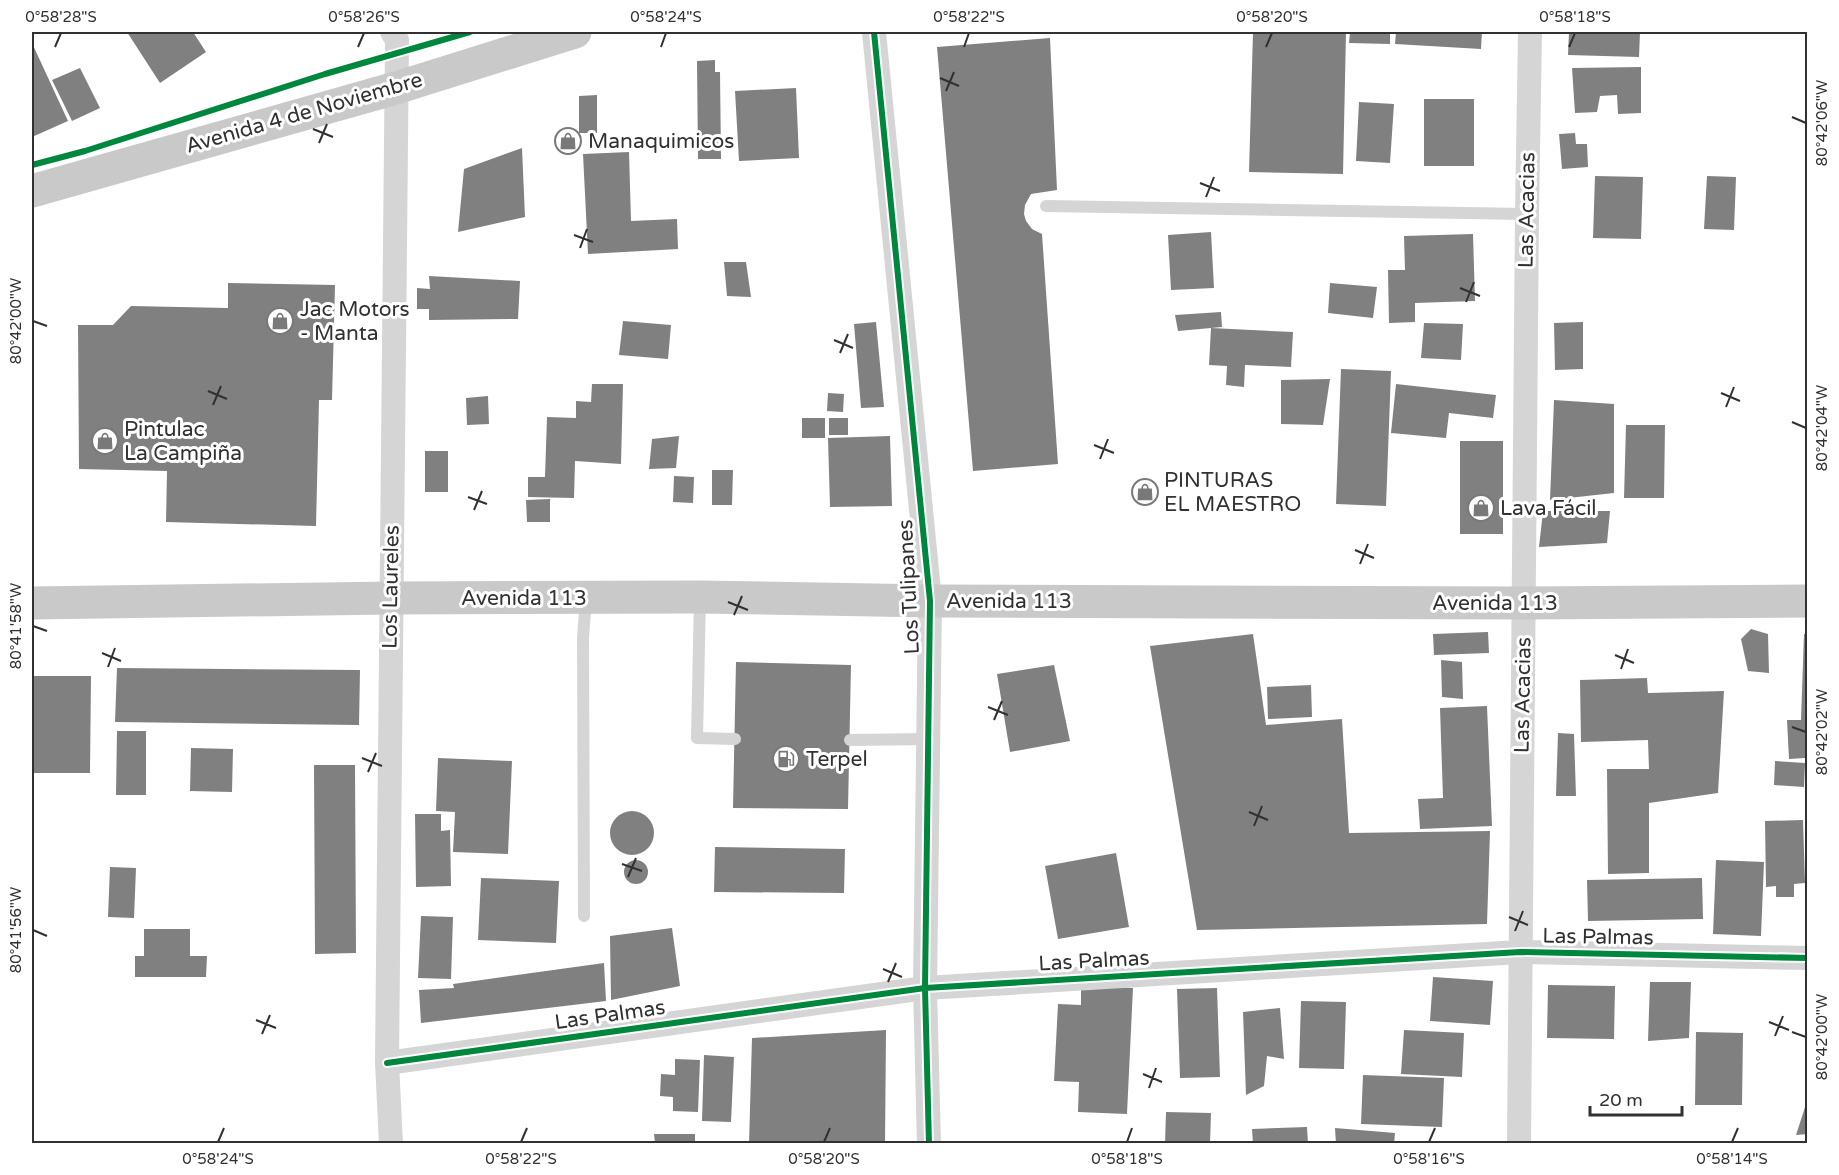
<svg xmlns="http://www.w3.org/2000/svg" width="1839" height="1175" font-family="'Varela Round',sans-serif">
<rect width="100%" height="100%" fill="#fff"/>
<path fill="#808080" d="M127,32H193L206,52L160,83Z
M1253,32H1346L1343,174L1249,172Z
M1350,32H1390V44L1349,43Z
M1396,32H1482L1481,49L1395,44Z
M1569,32H1640L1639,57L1568,55Z
M1050,38L1057,190L1031,194L1025,205L1024,214L1026,221L1032,229L1042,234L1058,464L973,471L937,47Z
M32,43L68,121L32,137Z
M715,60V72H720L721,159H698L697,61Z
M1641,67V113L1618,114L1617,95L1600,96L1597,112L1575,113L1572,68Z
M80,68L100,108L72,121L52,80Z
M796,88L799,158L739,161L735,91Z
M597,95V133H579V96Z
M1424,99H1474V166H1424Z
M1359,102L1394,104L1390,163L1356,161Z
M1575,133L1576,144H1587L1588,167L1562,169L1559,134Z
M522,148L525,217L458,232L464,169Z
M629,152L631,221L677,219L678,249L588,254L583,154Z
M1595,176L1643,177L1641,239L1593,238Z
M1707,176L1736,177L1734,230L1704,229Z
M1211,232L1214,288L1171,290L1168,235Z
M1473,234L1475,301L1415,303V322L1389,323L1388,270H1405L1404,236Z
M724,262H746L751,297L727,296Z
M429,276L520,281L518,319L429,320V309H417V288L430,289Z
M228,283L335,285L332,400H319L316,526L166,522L167,471L79,469L78,325H113L131,306L228,308Z
M1330,283L1377,287L1373,318L1328,313Z
M1221,312L1222,327L1211,328L1293,332L1291,367L1245,365L1244,387L1226,385L1227,366L1209,365L1211,328L1178,331L1175,315Z
M623,321L671,325L668,359L619,355Z
M876,322L884,407L861,408L854,324Z
M1583,322V369L1555,370L1554,323Z
M1424,323L1463,324L1461,360L1421,358Z
M1341,369L1391,371L1386,506L1336,504Z
M1330,379L1323,425L1281,424V380Z
M592,384H623L621,464L575,461L574,498L528,497V477H545L547,417L576,418V401L591,402Z
M1396,384L1496,395L1493,418L1449,413L1446,438L1391,433Z
M828,393L844,394L843,412L827,411Z
M488,396L489,424L467,425L466,398Z
M1554,400L1614,404V493L1550,500Z
M802,418H825V438H802Z
M829,418H848V435H829Z
M1626,425H1665L1664,498H1624Z
M679,436L676,468L649,469L652,439Z
M890,436L892,506L830,507L828,438Z
M1460,441H1503V534H1460Z
M425,451H448V492H425Z
M712,470H733L732,505H712Z
M674,476L694,477L693,503L673,502Z
M550,499V522H527L526,500Z
M1543,511H1610L1607,543L1539,547Z
M1751,629L1768,634L1769,673L1748,671L1741,639Z
M1488,632L1489,653L1434,655L1433,634Z
M1253,634L1266,725L1342,719L1349,833L1490,831L1487,924L1197,930L1150,646Z
M1804,634H1808V763H1806L1805,758L1789,759L1787,720H1801Z
M1441,660L1462,662L1463,699L1442,697Z
M736,662L851,665L848,809L733,808Z
M1054,665L1070,741L1010,752L997,674Z
M117,668L360,670L359,725L115,722Z
M32,676H91L90,773H32Z
M1647,678L1648,693L1724,691L1718,793L1649,803V873L1608,874L1607,769H1649L1648,740L1581,742L1580,680Z
M1311,685L1312,717L1268,719L1267,687Z
M1487,706L1492,826L1420,829L1418,799L1443,798L1440,708Z
M117,731H146V795H116Z
M1558,733L1574,734L1576,796H1556Z
M191,748L233,749L232,792L190,791Z
M438,758L512,761L508,854L453,852L455,812L436,811Z
M1775,761L1805,763L1804,787L1774,785Z
M314,765H355L356,953L315,954Z
M610 833a22 22 0 1 1 44 0a22 22 0 1 1-44 0Z
M415,814H441V831L450,830L451,886L416,887Z
M1803,820L1805,883L1794,884V897H1776V886L1766,887L1765,821Z
M715,847L845,849L844,893L714,892Z
M1116,853L1129,927L1058,939L1045,866Z
M624 872a12 12 0 1 1 24 0a12 12 0 1 1-24 0Z
M1716,860L1764,862L1761,936L1713,934Z
M110,867L136,868L134,918L108,917Z
M481,878L559,881L556,943L478,940Z
M1702,878L1703,919L1588,921L1587,880Z
M421,916L453,917L451,979L418,978Z
M672,928L680,986L611,1000L610,936Z
M144,929H190V956H207L206,977H135V956H144Z
M604,963L606,1001L421,1023L419,990L454,988L453,984Z
M1433,977L1493,981L1490,1025L1430,1021Z
M1650,982H1691L1689,1038L1648,1041Z
M1548,985L1615,986L1614,1039L1547,1038Z
M1081,986L1133,988L1127,1114L1078,1112L1079,1082L1054,1081L1058,1004L1081,1005Z
M1217,988L1220,1077L1180,1078L1177,989Z
M1301,1001L1346,1002L1344,1069L1299,1068Z
M1280,1008L1284,1059L1267,1056L1264,1086L1246,1095L1243,1012Z
M886,1030L885,1144H749L752,1038Z
M1404,1030L1464,1033L1462,1077L1401,1074Z
M1696,1032L1743,1033L1742,1105H1695Z
M704,1055L734,1057L731,1122L702,1121Z
M675,1059L700,1060L698,1112L673,1111V1097L660,1096L661,1074L675,1075Z
M1363,1075L1444,1078L1442,1127L1361,1124Z
M1807,1101L1808,1134L1796,1135Z
M1166,1112L1211,1113L1210,1144H1165Z
M1307,1127L1308,1144H1253L1252,1129Z
M1335,1128L1395,1133L1394,1144H1336Z
M654,1134H695V1143H655Z
M508,1141H540V1144H508Z"/>
<g fill="none" stroke-linecap="round" stroke-linejoin="round">
<path stroke="#d5d5d5" stroke-width="12" d="M1046,206L1527,214
M700,598L697,738L735,739
M850,740L928,739
M584,916L583,638L586,598"/>
<path stroke="#d5d5d5" stroke-width="24" d="M874,32L930,601L925,988L929,1144
M387,1063L925,988L1520,952L1808,958
M391,1144L387,1063L397,40L392,32
M1519,1144L1527,214L1530,32"/>
<path stroke="#c9c9c9" stroke-width="33" d="M32,191L396,88L575,32
M32,603L390,598L700,597L930,601L1525,603L1808,601"/>
<defs>
<path id="cycleway" d="M874,32L930,601L925,988L929,1144
M32,165L85,151L325,74L470,32
M387,1063L925,988L1520,952L1808,958"/>
</defs>
<use href="#cycleway" stroke="#fff" stroke-width="10"/>
<use href="#cycleway" stroke="#00873e" stroke-width="6"/>
</g>
<path fill="none" stroke="#313131" stroke-width="2" d="M55,47L61,33M358,47L364,33M661,47L666,33M964,47L969,33M1266,47L1272,33M1569,47L1575,33M940,78L959,86M946,91L954,72M1792,117L1806,123M313,129L333,137M319,143L327,124M1200,183L1220,191M1206,197L1214,177M574,235L593,242M580,248L587,229M1460,288L1480,296M1466,302L1474,282M33,321L47,326M834,340L853,348M840,353L848,334M208,391L227,399M1721,393L1740,401M213,405L221,386M1726,407L1734,387M1792,422L1806,428M1094,445L1114,453M1100,459L1108,439M468,497L487,504M474,510L482,491M1355,550L1374,558M1360,564L1368,544M728,602L748,610M734,615L742,596M33,626L47,631M102,653L121,661M1615,655L1634,663M108,667L115,648M1621,669L1628,649M988,707L1008,715M994,720L1002,701M1792,727L1806,732M362,758L382,766M368,772L376,753M1249,812L1268,820M1254,826L1262,806M622,864L642,871M628,877L636,858M1509,917L1528,925M33,930L47,936M1515,931L1523,911M883,969L902,977M888,982L896,963M256,1020L276,1028M1769,1022L1789,1030M1792,1032L1806,1037M262,1034L270,1015M1775,1036L1783,1016M1143,1074L1162,1082M1149,1088L1156,1068M218,1142L224,1128M521,1142L527,1128M824,1142L830,1128M1127,1142L1132,1128M1429,1142L1435,1128M1732,1142L1738,1128"/>
<defs>
<symbol id="shop-ring" viewBox="-11 -11 22 22"><circle r="9.5" fill="#fff" stroke="#797979" stroke-width="1.5"/><path d="M-5-2.5h2.3a2.7 3.5 0 0 1 5.4 0H5L5.5 6h-11ZM-1.5-2.5h3a1.5 2.3 0 0 0-3 0Z" fill="#797979"/></symbol>
<symbol id="fuel-ring" viewBox="-11 -11 22 22"><circle r="9.5" fill="#fff" stroke="#797979" stroke-width="1.5"/><path d="M-5.5-6h7V0h2V4h1.3V-2.5L3-4.5l.8-.8L6-3V5H2.5V1h-1V6h-7ZM-4.2-4.7v3.2H.2V-4.7Z" fill="#797979"/></symbol>
</defs>
<g fill-rule="evenodd">
<use href="#shop-ring" x="553" y="126" width="30" height="30"/>
<use href="#shop-ring" x="265" y="306" width="30" height="30"/>
<use href="#shop-ring" x="90" y="426" width="30" height="30"/>
<use href="#shop-ring" x="1130" y="477" width="30" height="30"/>
<use href="#shop-ring" x="1466" y="493" width="30" height="30"/>
<use href="#fuel-ring" x="771" y="744" width="30" height="30"/>
</g>
<g text-anchor="middle" dominant-baseline="central" stroke-width="6" stroke-linejoin="round" paint-order="stroke">
<g font-size="21" fill="#313131" stroke="#fff">
<text transform="translate(304 113) rotate(-16)">Avenida 4 de Noviembre</text>
<text transform="translate(1527 210) rotate(-89)">Las Acacias</text>
<text transform="translate(391 587) rotate(-89)">Los Laureles</text>
<text transform="translate(909 587) rotate(-93)">Los Tulipanes</text>
<text x="524" y="598">Avenida 113</text>
<text x="1009" y="601">Avenida 113</text>
<text x="1495" y="603">Avenida 113</text>
<text transform="translate(1523 695) rotate(-89)">Las Acacias</text>
<text transform="translate(1598 937) rotate(1)">Las Palmas</text>
<text transform="translate(1094 961) rotate(-3)">Las Palmas</text>
<text transform="translate(610 1015) rotate(-8)">Las Palmas</text>
</g>
<g font-size="21" fill="#313131" stroke="#fff" text-anchor="start">
<text x="588" y="141">Manaquimicos</text>
<text x="300" y="309">Jac Motors<tspan x="300" dy="24">- Manta</tspan></text>
<text x="124" y="429">Pintulac<tspan x="124" dy="24">La Campiña</tspan></text>
<text x="1164" y="480">PINTURAS<tspan x="1164" dy="24">EL MAESTRO</tspan></text>
<text x="1500" y="508">Lava Fácil</text>
<text x="806" y="759">Terpel</text>
</g>
</g>
<rect width="1839" height="1175" fill="none" stroke="#ffffff" stroke-width="66"/>
<path d="M1590 1106v9h92v-9" fill="none" stroke="#313131" stroke-width="3"/>
<text x="1599" y="1106" font-size="18" fill="#313131" stroke="#ffffff" stroke-width="4.5" paint-order="stroke">20 m</text>
<rect x="33" y="33" width="1773" height="1109" fill="none" stroke="#313131" stroke-width="2"/>
<g font-size="15" text-anchor="middle" fill="#313131">
<text x="61" y="22">0°58'28"S</text>
<text x="364" y="22">0°58'26"S</text>
<text x="666" y="22">0°58'24"S</text>
<text x="969" y="22">0°58'22"S</text>
<text x="1272" y="22">0°58'20"S</text>
<text x="1575" y="22">0°58'18"S</text>
<text transform="translate(1822 123) rotate(-90)" y="5">80°42'06"W</text>
<text transform="translate(16 321) rotate(-90)" y="5">80°42'00"W</text>
<text transform="translate(1822 428) rotate(-90)" y="5">80°42'04"W</text>
<text transform="translate(16 626) rotate(-90)" y="5">80°41'58"W</text>
<text transform="translate(1822 732) rotate(-90)" y="5">80°42'02"W</text>
<text transform="translate(16 930) rotate(-90)" y="5">80°41'56"W</text>
<text transform="translate(1822 1037) rotate(-90)" y="5">80°42'00"W</text>
<text x="218" y="1164">0°58'24"S</text>
<text x="521" y="1164">0°58'22"S</text>
<text x="824" y="1164">0°58'20"S</text>
<text x="1127" y="1164">0°58'18"S</text>
<text x="1429" y="1164">0°58'16"S</text>
<text x="1732" y="1164">0°58'14"S</text>
</g>
</svg>
